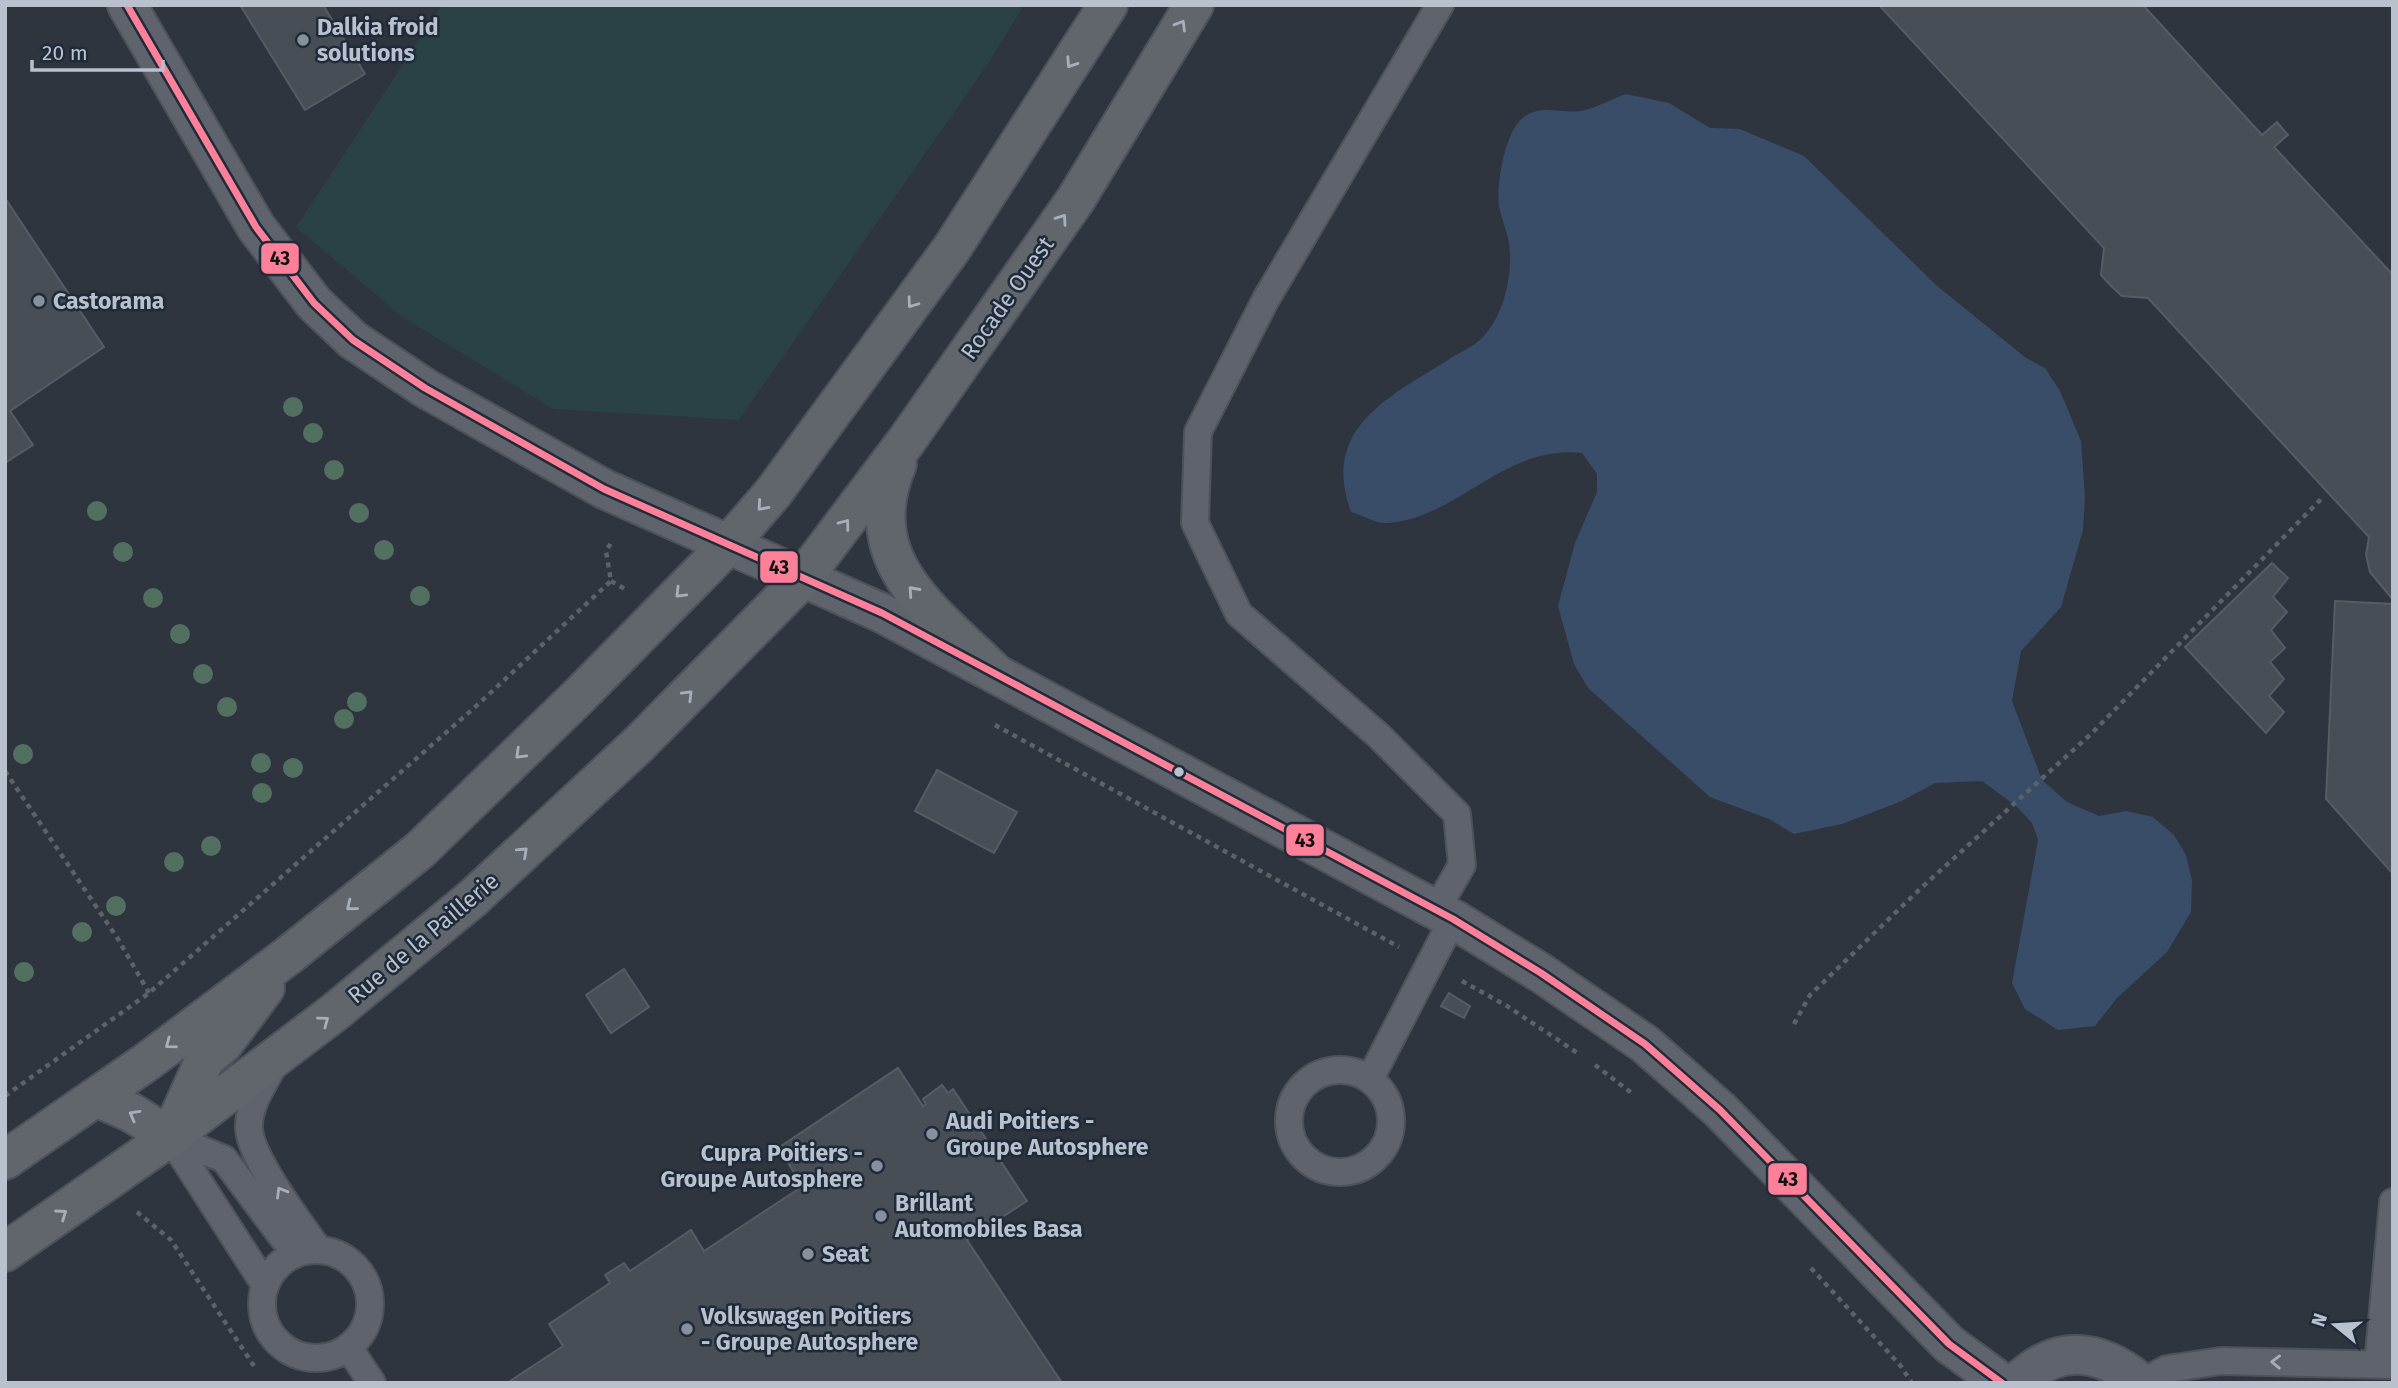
<svg xmlns="http://www.w3.org/2000/svg" width="2398" height="1388" font-family="'Fira Sans',sans-serif">
<rect width="100%" height="100%" fill="#2e353e"/>
<path fill="#2a4145" d="M442,5H1024L990,61L739,420L553,409L401,316L296,227Z"/>
<path fill="#394d69" d="M1626,94L1669,103L1710,128L1740,129L1804,156L1936,285L2026,358L2045,368L2060,391L2081,441L2085,497L2083,530L2061,607L2021,651L2012,701L2042,780L2067,802L2099,816L2126,811L2153,817L2174,835L2186,855L2192,880L2191,912L2167,952L2117,998L2095,1026L2058,1030L2025,1009L2012,983L2038,840L2032,823L2016,806L1982,781L1935,783L1902,801L1842,824L1794,834L1769,819L1710,797L1588,688L1574,664L1558,606L1575,543L1597,492V474L1582,453C1504,444 1457,519 1387,523C1376,524 1362,515 1351,512C1321,429 1387,398 1448,360C1458,353 1475,346 1483,337C1503,315 1511,282 1510,253C1510,237 1502,222 1499,206C1496,185 1505,130 1524,117C1542,104 1562,114 1581,111C1596,108 1612,99 1626,94Z"/>
<path fill="#484e56" stroke="#565c65" stroke-width="2" d="M240,5H323L365,74L305,110Z
M1879,5H2143L2262,135L2277,122L2288,135L2274,147L2393,275V600L2370,572L2366,555L2369,537L2148,298L2122,296L2110,285L2101,275L2104,248Z
M5,198L104,347L10,411L33,445L5,463Z
M2272,563L2288,578L2273,597L2287,612L2271,630L2285,648L2270,662L2284,679L2269,696L2284,712L2266,733L2185,647Z
M2335,601L2393,604V874L2326,799Z
M937,770L1017,812L994,853L915,811Z
M624,969L649,1007L611,1033L586,995Z
M1449,993L1470,1006L1464,1018L1441,1006Z
M898,1068L923,1106L926,1104L923,1099L942,1085L948,1093L953,1089L1027,1201L967,1240L1062,1383H507L563,1346L549,1324L610,1283L605,1275L624,1263L630,1271L691,1230L704,1251L803,1186L778,1148Z"/>
<g fill="none" stroke-linecap="round" stroke-linejoin="round">
<defs>
<path id="lane" d="M1436,910L1462,865L1457,814L1379,736L1239,614L1195,523L1198,432L1266,299L1440,5
M275,1063C265,1082 248,1105 249,1128C250,1158 300,1223 318,1249
M1289 1121a51 51 0 1 1 102 0a51 51 0 1 1-102 0Z
M1370,1079L1453,919
M170,1137L224,1159L283,1238L301,1251
M170,1137L265,1285
M262 1304a54 54 0 1 1 108 0a54 54 0 1 1-108 0Z
M349,1348L372,1383
M2378,1364L2393,1202
M2141,1383L2167,1369L2221,1361L2393,1365"/>
<path id="street" d="M127,5L256,227L314,303L353,340L425,388L604,489L882,613L1453,919L1541,973L1645,1044L1720,1110L1949,1344L2002,1383
M2017,1383C2057,1343 2100,1348 2141,1383"/>
<path id="primary" d="M897,464C856,563 934,612 996,674
M96,1097L132,1113L170,1137L205,1059L224,1043L265,988
M5,1160L148,1061L289,955L420,850L580,695L729,544L773,493L952,248L1108,5
M5,1252L170,1137L335,1012L473,898L639,744L803,578L907,440L1076,199L1194,5"/>
</defs>
<use href="#lane" stroke="#4d5158" stroke-width="30"/>
<use href="#street" stroke="#4d5158" stroke-width="42"/>
<use href="#primary" stroke="#4c515b" stroke-width="42"/>
<path stroke="#5b6268" stroke-width="4.5" stroke-dasharray="5 5" stroke-linecap="butt" d="M611,581L625,589
M995,725L1399,947
M5,771L118,939L149,993
M1462,981L1507,1006L1579,1054
M1794,1024L1810,995L1920,889L2091,734L2324,496
M1595,1065L1633,1094
M5,1096L149,993L474,708L611,581L606,551L613,540
M137,1212L171,1240L254,1366
M1811,1268L1900,1365L1912,1383"/>
<use href="#lane" stroke="#5e636c" stroke-width="26"/>
<use href="#street" stroke="#5e636c" stroke-width="38"/>
<use href="#primary" stroke="#61666d" stroke-width="38"/>
<defs>
<path id="bus-1" d="M127,5L256,227L314,303L353,340L425,388L604,489L882,613L1453,919L1541,973L1645,1044L1720,1110L1949,1344L2002,1383"/>
</defs>
<use href="#bus-1" stroke="#202b3a" stroke-width="12"/>
<use href="#bus-1" stroke="#ff8098" stroke-width="7"/>
</g>
<g fill="#52705f">
<circle cx="293" cy="407" r="10"/>
<circle cx="313" cy="433" r="10"/>
<circle cx="334" cy="470" r="10"/>
<circle cx="97" cy="511" r="10"/>
<circle cx="359" cy="513" r="10"/>
<circle cx="384" cy="550" r="10"/>
<circle cx="123" cy="552" r="10"/>
<circle cx="420" cy="596" r="10"/>
<circle cx="153" cy="598" r="10"/>
<circle cx="180" cy="634" r="10"/>
<circle cx="203" cy="674" r="10"/>
<circle cx="357" cy="702" r="10"/>
<circle cx="227" cy="707" r="10"/>
<circle cx="344" cy="719" r="10"/>
<circle cx="23" cy="754" r="10"/>
<circle cx="261" cy="763" r="10"/>
<circle cx="293" cy="768" r="10"/>
<circle cx="262" cy="793" r="10"/>
<circle cx="211" cy="846" r="10"/>
<circle cx="174" cy="862" r="10"/>
<circle cx="116" cy="906" r="10"/>
<circle cx="82" cy="932" r="10"/>
<circle cx="24" cy="972" r="10"/>
</g>
<defs><path id="oneway-chevron" d="M-2-3.5L2.5 0L-2 3.5" fill="none" stroke-width="1.6" stroke-linecap="round" stroke-linejoin="round" transform="scale(1.75)"/></defs>
<g stroke="#a7afbb">
<use href="#oneway-chevron" transform="translate(1181 25) rotate(-59)"/>
<use href="#oneway-chevron" transform="translate(1071 63) rotate(123)"/>
<use href="#oneway-chevron" transform="translate(1062 219) rotate(-55)"/>
<use href="#oneway-chevron" transform="translate(912 303) rotate(126)"/>
<use href="#oneway-chevron" transform="translate(762 506) rotate(131)"/>
<use href="#oneway-chevron" transform="translate(845 524) rotate(-53)"/>
<use href="#oneway-chevron" transform="translate(913 591) rotate(-132)"/>
<use href="#oneway-chevron" transform="translate(680 593) rotate(135)"/>
<use href="#oneway-chevron" transform="translate(688 695) rotate(-45)"/>
<use href="#oneway-chevron" transform="translate(520 754) rotate(136)"/>
<use href="#oneway-chevron" transform="translate(523 852) rotate(-43)"/>
<use href="#oneway-chevron" transform="translate(351 906) rotate(141)"/>
<use href="#oneway-chevron" transform="translate(324 1021) rotate(-37)"/>
<use href="#oneway-chevron" transform="translate(170 1044) rotate(143)"/>
<use href="#oneway-chevron" transform="translate(134 1115) rotate(-151)"/>
<use href="#oneway-chevron" transform="translate(62 1214) rotate(-35)"/>
</g>
<g stroke="#a7aeba">
<use href="#oneway-chevron" transform="translate(281 1192) rotate(-121)"/>
<use href="#oneway-chevron" transform="translate(2276 1362) rotate(-179)"/>
</g>
<g fill="#88909c" stroke="#202b3a" stroke-width="2.5">
<circle cx="303" cy="40" r="7"/>
<circle cx="39" cy="301" r="7"/>
<circle cx="932" cy="1134" r="7"/>
<circle cx="877" cy="1166" r="7"/>
<circle cx="881" cy="1216" r="7"/>
<circle cx="808" cy="1254" r="7"/>
<circle cx="687" cy="1329" r="7"/>
</g>
<circle fill="#b9c1ce" stroke="#202b3a" stroke-width="2.5" cx="1179" cy="772" r="6"/>
<g text-anchor="middle" dominant-baseline="central" stroke-width="5" stroke-linejoin="round" paint-order="stroke">
<g font-size="23" font-weight="bold" fill="#b9c1ce" stroke="#202b3a" text-anchor="start">
<text x="317" y="27">Dalkia froid<tspan x="317" dy="26">solutions</tspan></text>
<text x="53" y="301">Castorama</text>
<text x="946" y="1121">Audi Poitiers -<tspan x="946" dy="26">Groupe Autosphere</tspan></text>
<text x="863" y="1153" text-anchor="end">Cupra Poitiers -<tspan x="863" dy="26">Groupe Autosphere</tspan></text>
<text x="895" y="1203">Brillant<tspan x="895" dy="26">Automobiles Basa</tspan></text>
<text x="822" y="1254">Seat</text>
<text x="701" y="1316">Volkswagen Poitiers<tspan x="701" dy="26">- Groupe Autosphere</tspan></text>
</g>
<g font-size="23" fill="#b9c1ce" stroke="#202b3a">
<text transform="translate(1007 298) rotate(-55)">Rocade Ouest</text>
<text transform="translate(423 938) rotate(-40)">Rue de la Paillerie</text>
</g>
</g>
<g stroke="#202b3a" stroke-width="2.5">
<rect x="260" y="242" width="40" height="33" rx="7" fill="#ff8098"/>
<rect x="759" y="550" width="40" height="34" rx="7" fill="#ff8098"/>
<rect x="1285" y="823" width="40" height="34" rx="7" fill="#ff8098"/>
<rect x="1767" y="1162" width="41" height="34" rx="7" fill="#ff8098"/>
</g>
<g font-size="19" text-anchor="middle" font-weight="bold" fill="#111">
<text x="280" y="265">43</text>
<text x="779" y="574">43</text>
<text x="1305" y="847">43</text>
<text x="1788" y="1186">43</text>
</g>
<rect width="2398" height="1388" fill="none" stroke="#b9c1ce" stroke-width="14"/>
<g transform="translate(2335 1325) rotate(288)" stroke="#202b3a" stroke-width="5" paint-order="stroke">
<path d="M0-5L12 26L0 18L-12 26Z" fill="#b9c1ce"/>
<text y="-10" font-size="19" font-weight="bold" text-anchor="middle" fill="#b9c1ce">N</text>
</g>
<path d="M32 60v10h131v-10" fill="none" stroke="#b9c1ce" stroke-width="3.5"/>
<text x="42" y="60" font-size="21" fill="#b9c1ce" stroke="#202b3a" stroke-width="5" paint-order="stroke">20 m</text>
</svg>
